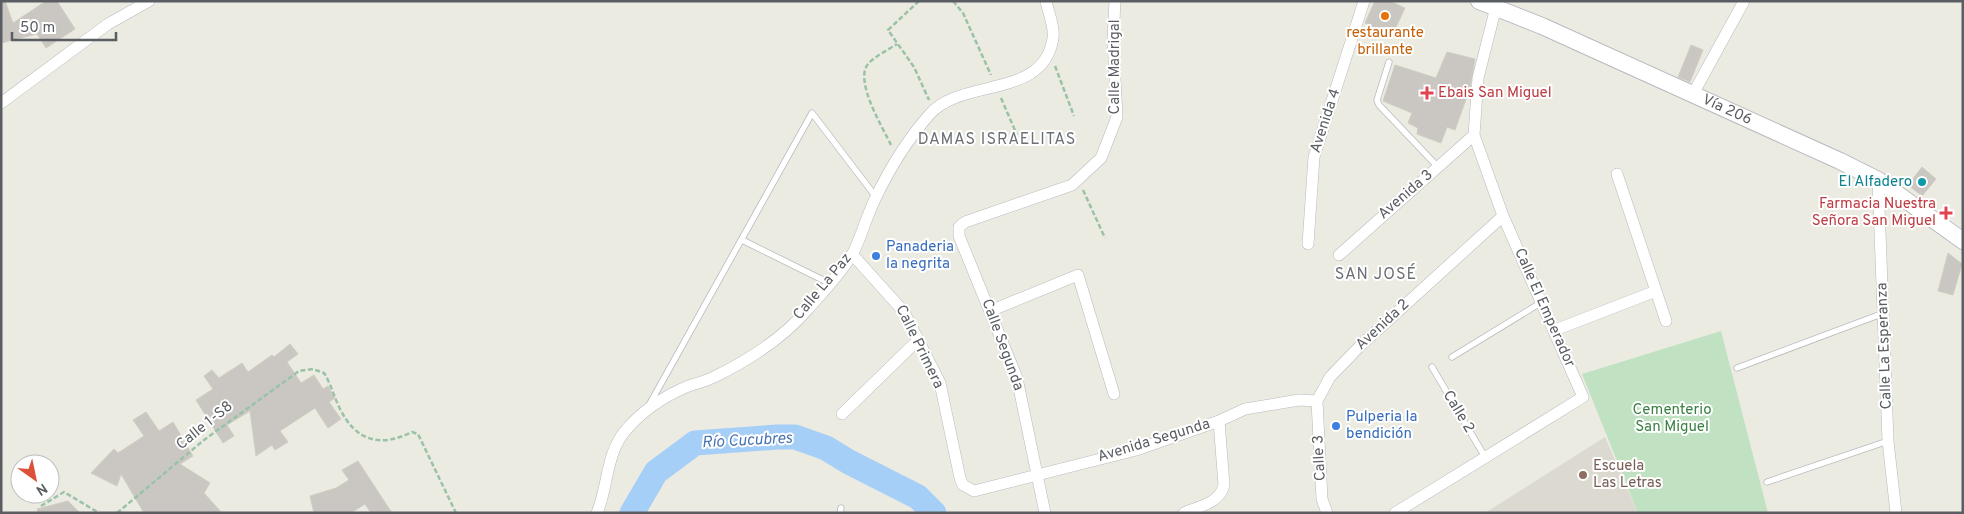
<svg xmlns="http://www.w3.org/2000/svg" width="1964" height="514" font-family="Overpass,sans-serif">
<rect width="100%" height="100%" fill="#ecebe2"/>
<path fill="#dcdad0" d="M1605,437L1638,513H1485Z"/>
<path fill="#c0e2c3" d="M1721,331L1768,513H1638L1582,374Z"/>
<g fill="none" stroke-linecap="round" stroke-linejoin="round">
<path stroke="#a6cff8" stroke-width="25" d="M632,513L656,472L695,443L777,437H795L826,448L849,462L918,497L934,513"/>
</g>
<path fill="#cac7c2" stroke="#d0cdc1" d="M1,1H5L13,23L46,1H57L75,29L46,48L37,34L1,43Z
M1375,1H1389L1405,8L1392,36L1365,23Z
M1691,45L1703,50L1690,82L1678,77Z
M1447,52L1475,59L1470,88L1455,130L1447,127L1441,143L1417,134L1418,128L1408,123L1412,113L1383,101L1395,65L1436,78Z
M1922,167L1936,179L1922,196L1908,185Z
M1948,253L1962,264L1953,295L1938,291Z
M290,344L298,354L287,362L301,383L314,375L323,389L328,386L335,398L329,402L341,419L328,428L315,408L280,431L288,442L275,450L272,445L256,456L250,411L227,425L234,436L223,443L196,400L213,389L204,376L212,370L219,378L242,363L248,372L272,355L274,357Z
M146,412L159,431L173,422L193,456L180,464L210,483L204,493L222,513H144L121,474L117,486L91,473L114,449L118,453L144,436L133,420Z
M358,461L392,513H371L365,504L351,513H314L310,496L336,488L349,480L342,470Z
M68,501L80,513H38L37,509Z"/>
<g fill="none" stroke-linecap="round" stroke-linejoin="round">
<defs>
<path id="service" d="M1389,62L1377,100L1379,105L1438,167
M742,240L829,283
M1452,357L1542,302
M1432,367L1485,457
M1737,368L1884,313
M648,407L812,113L876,197
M1767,482L1888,441
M840,513L841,508"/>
<path id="minor" d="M1693,94L1744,1
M1,103L108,24L149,1
M1617,174L1666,321
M1878,180L1888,441L1896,513
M1308,244L1314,157L1364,1
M852,254L904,312L940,383L960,478L963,485L974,491L1136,450L1219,421L1245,409L1299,400L1317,401
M1339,255L1474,135
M990,311L1078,275L1114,394
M1555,330L1656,291
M1317,401L1330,377L1361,345L1503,216
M1317,401L1322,499L1327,513
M842,414L918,340
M597,513C608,487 606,454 625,431C641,412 663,397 686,387C695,383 705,382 714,377C749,360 783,338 808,309C822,293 843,271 853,253C862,235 867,215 876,197C890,168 908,139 929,115C961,77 1044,100 1053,38C1055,27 1048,12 1046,1
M1045,513L1017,378L959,236V227L965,222L1072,185L1101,158L1117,117L1113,40L1115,1
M1184,513C1200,506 1220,503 1224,485L1219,421
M1395,513L1583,397L1503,216L1474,135L1478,78L1496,7"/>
<g id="secondary">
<path id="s1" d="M1479,1L1542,26L1840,161L1878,180L1963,241"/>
</g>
</defs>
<use href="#service" stroke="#b7b9be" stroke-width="7"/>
<use href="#minor" stroke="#b7b9be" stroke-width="12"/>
<use href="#secondary" stroke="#b8bac0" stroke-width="18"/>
<path stroke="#9ac2a9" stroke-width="2.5" stroke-dasharray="5 2.5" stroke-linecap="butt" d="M919,1L888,30L914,67L929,100
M953,1L963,13L991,75
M1055,66L1074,116
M1001,98L1017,135
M891,145C883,128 854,81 868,64C875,56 888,50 897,44
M1083,190L1105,238
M41,506L64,492L99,513
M117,513L204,440L299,371L313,369L324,373C331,384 334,397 340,409C356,441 380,448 412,432L418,434L456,513"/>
<use href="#service" stroke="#fff" stroke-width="5.5"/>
<use href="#minor" stroke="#fff" stroke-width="11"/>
<use href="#secondary" stroke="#fff" stroke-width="16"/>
</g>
<circle fill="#e8710a" stroke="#fff" stroke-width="2" cx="1385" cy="16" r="5"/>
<g fill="#e0444e" stroke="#fff" stroke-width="2">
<path d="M1424.5 85.5h5v5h5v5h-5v5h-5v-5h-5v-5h5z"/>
<path d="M1943.5 205.5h5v5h5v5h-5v5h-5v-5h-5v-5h5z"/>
</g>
<circle fill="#0f9aa8" stroke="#fff" stroke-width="2" cx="1922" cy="182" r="5"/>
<g fill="#3f7fe0" stroke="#fff" stroke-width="2">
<circle cx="876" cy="256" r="5"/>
<circle cx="1336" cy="426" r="5"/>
</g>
<circle fill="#8d6e63" stroke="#fff" stroke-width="2" cx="1583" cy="475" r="5"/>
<g text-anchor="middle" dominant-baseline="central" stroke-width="4" stroke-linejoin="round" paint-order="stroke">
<g font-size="15" fill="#c56008" stroke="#fff">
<text x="1385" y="33">restaurante<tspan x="1385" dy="17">brillante</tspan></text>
</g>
<g font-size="15" fill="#5a5d62" stroke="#fff">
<text transform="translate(1115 67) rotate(-90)">Calle Madrigal</text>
<text stroke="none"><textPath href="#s1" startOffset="271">Vía 206</textPath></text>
<text transform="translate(1326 121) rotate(-72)">Avenida 4</text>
<text transform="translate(1406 195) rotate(-41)">Avenida 3</text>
<text transform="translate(823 287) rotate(-50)">Calle La Paz</text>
<text transform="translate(1544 308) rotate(66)">Calle El Emperador</text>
<text transform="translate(1383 325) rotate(-43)">Avenida 2</text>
<text transform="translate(1002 345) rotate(70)">Calle Segunda</text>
<text transform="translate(1885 346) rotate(-92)">Calle La Esperanza</text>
<text transform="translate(919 347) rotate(64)">Calle Primera</text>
<text transform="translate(1458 412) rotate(59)">Calle 2</text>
<text transform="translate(205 426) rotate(-39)">Calle 1-S8</text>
<text transform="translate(1154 441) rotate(-17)">Avenida Segunda</text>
<text transform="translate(1320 458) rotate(-93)">Calle 3</text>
</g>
<g font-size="15" fill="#be3a42" stroke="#fff" text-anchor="start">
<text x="1438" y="93">Ebais San Miguel</text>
<text x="1936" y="204" text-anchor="end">Farmacia Nuestra<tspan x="1936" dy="17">Señora San Miguel</tspan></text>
</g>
<g font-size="15" fill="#0d838f" stroke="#fff" text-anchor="end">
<text x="1912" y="182">El Alfadero</text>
</g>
<g font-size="15" fill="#366cbe" stroke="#fff" text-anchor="start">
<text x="886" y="247">Panaderia<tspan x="886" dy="17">la negrita</tspan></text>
<text x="1346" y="417">Pulperia la<tspan x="1346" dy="17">bendición</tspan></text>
</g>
<g font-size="15" fill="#3b8043" stroke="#fff">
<text x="1672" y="410">Cementerio<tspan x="1672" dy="17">San Miguel</tspan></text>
</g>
<g font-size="15" fill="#785e54" stroke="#fff" text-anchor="start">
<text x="1593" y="466">Escuela<tspan x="1593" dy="17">Las Letras</tspan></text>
</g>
<g font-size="16" letter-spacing="1" fill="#6c6f74" stroke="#fff">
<text x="997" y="140">DAMAS ISRAELITAS</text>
<text x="1376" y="275">SAN JOSÉ</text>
</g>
<g font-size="16" font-style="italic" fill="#4874b1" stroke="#fff">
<text transform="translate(747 441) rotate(-3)">Río Cucubres</text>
</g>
</g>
<rect width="1964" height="514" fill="none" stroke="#5a5d62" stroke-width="5"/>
<g transform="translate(35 479) rotate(147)"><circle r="24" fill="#ffffff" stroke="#bdbec0"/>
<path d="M0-4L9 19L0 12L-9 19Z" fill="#db5139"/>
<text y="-8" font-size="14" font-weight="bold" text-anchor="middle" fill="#5a5d62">N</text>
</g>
<path d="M12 32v8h104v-8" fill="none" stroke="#5a5d62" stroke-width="2.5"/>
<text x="20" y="32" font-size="15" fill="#5a5d62" stroke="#ffffff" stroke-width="4" paint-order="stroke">50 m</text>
</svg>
